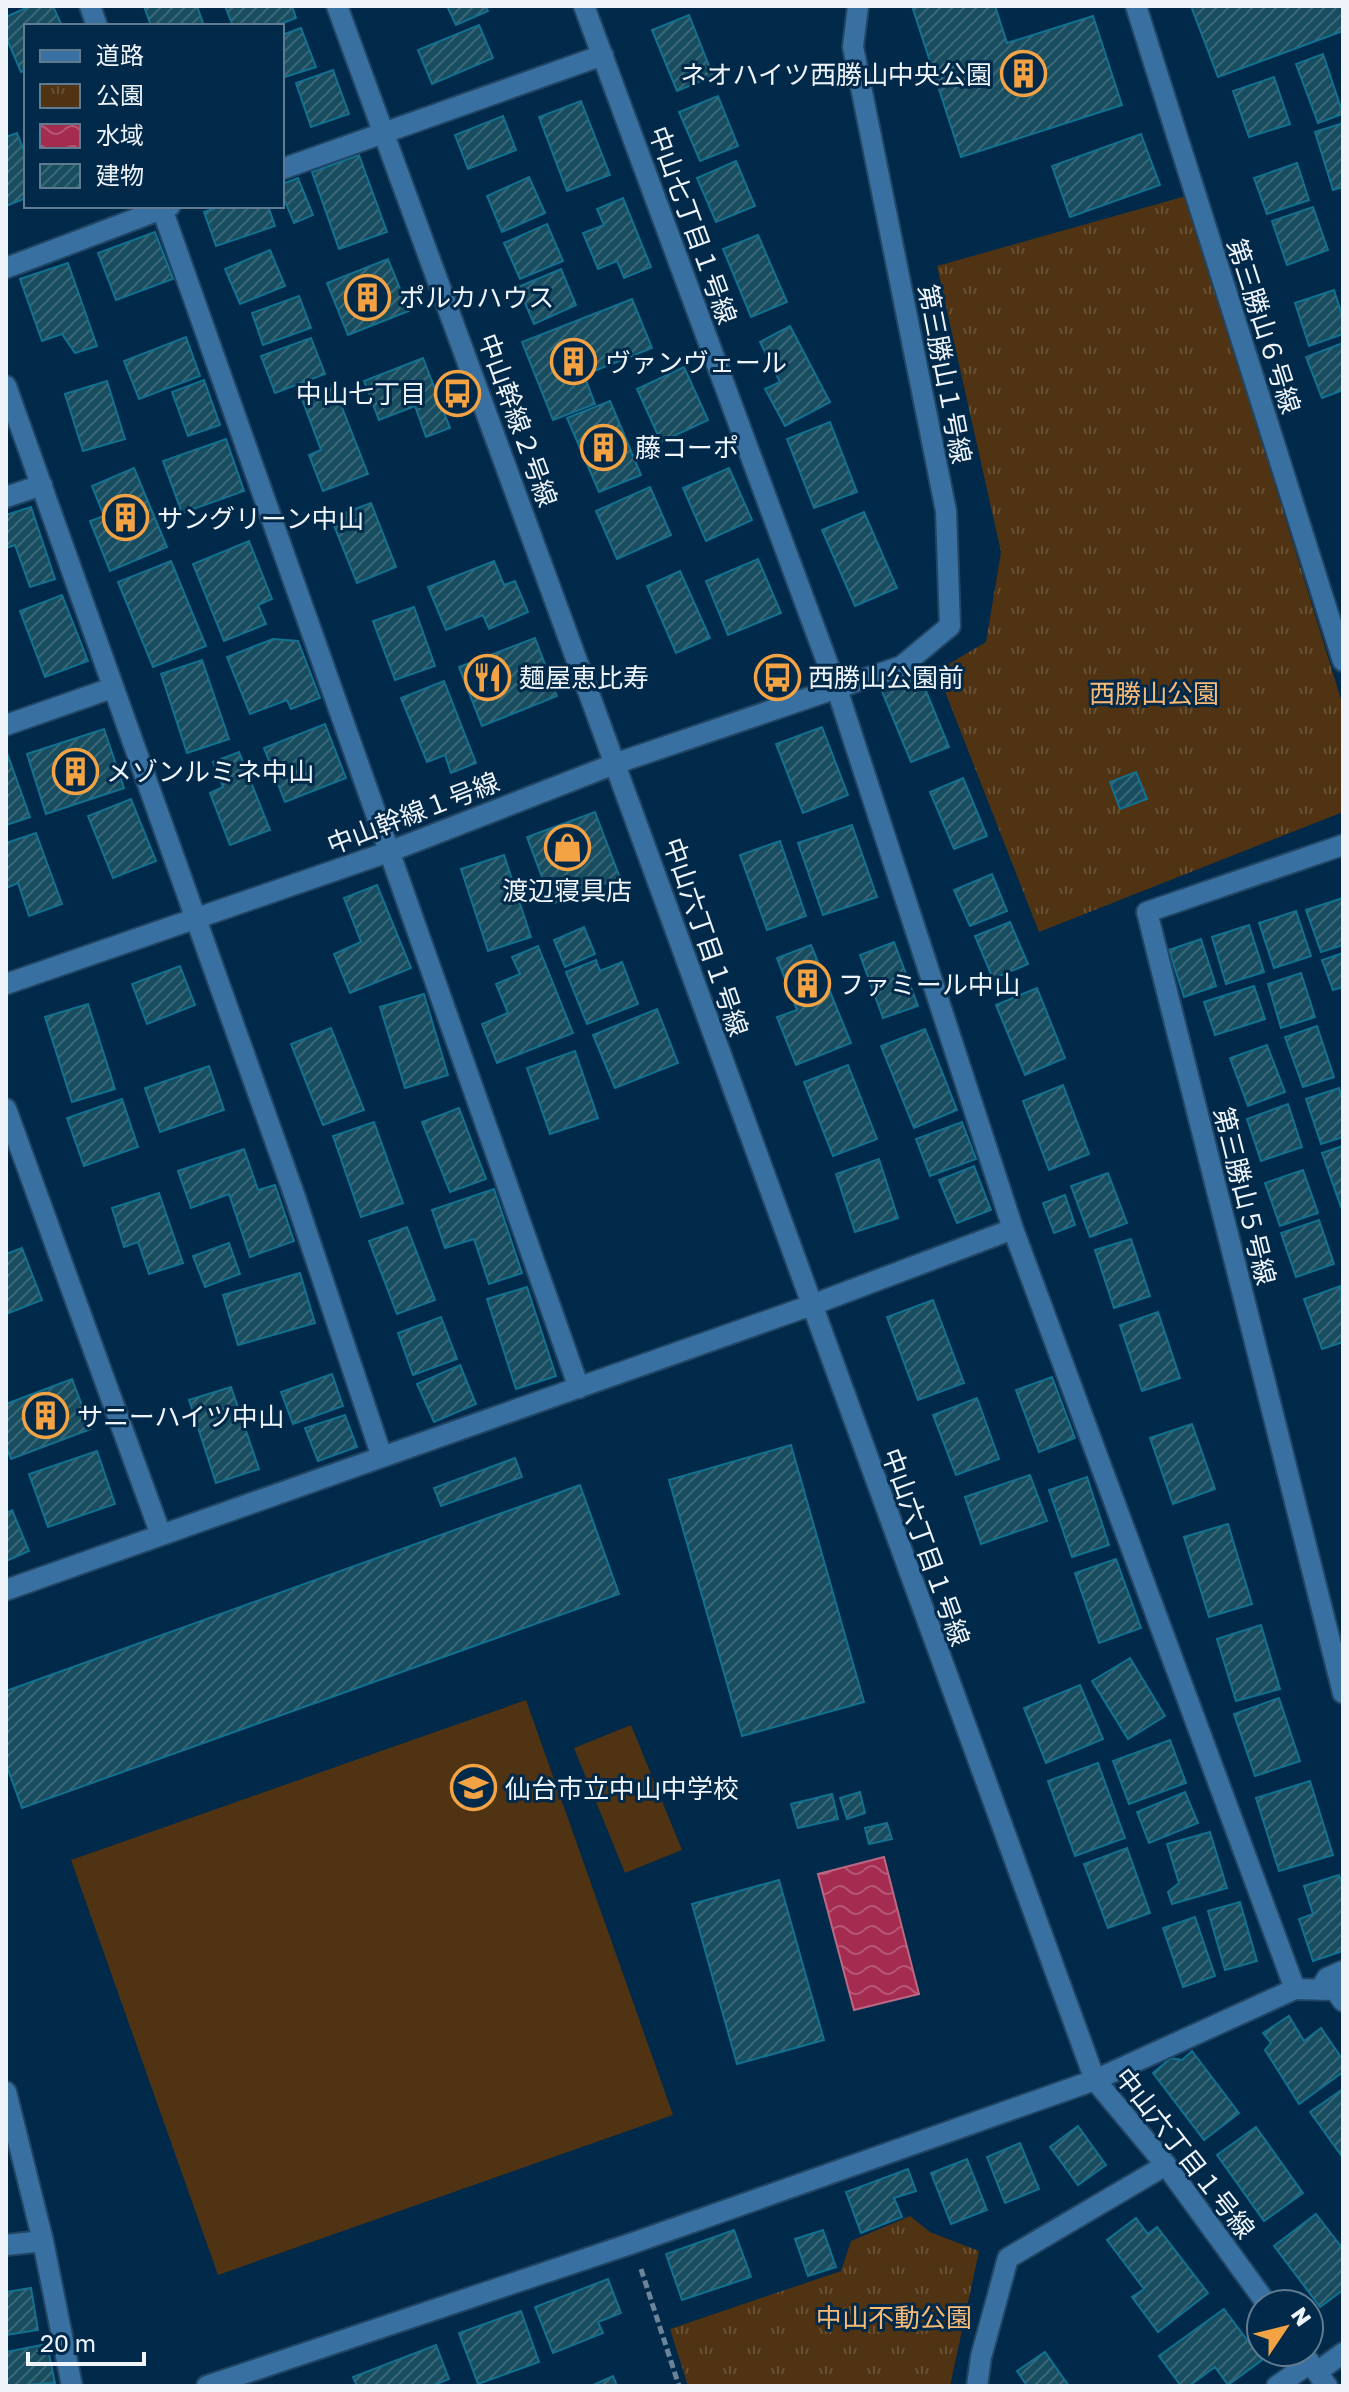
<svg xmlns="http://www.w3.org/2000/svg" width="1349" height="2392" font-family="'Golos Text','Noto Sans JP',sans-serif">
<defs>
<pattern id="park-tufts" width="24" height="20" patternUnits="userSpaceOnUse" patternTransform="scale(2)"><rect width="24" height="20" fill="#4f3312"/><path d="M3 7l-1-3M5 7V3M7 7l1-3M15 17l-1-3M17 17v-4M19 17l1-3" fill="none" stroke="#695135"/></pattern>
<pattern id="water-waves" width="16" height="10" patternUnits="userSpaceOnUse" patternTransform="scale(2)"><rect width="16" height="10" fill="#a52c51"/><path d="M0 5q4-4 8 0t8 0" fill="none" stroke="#b65674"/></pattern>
<pattern id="building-hatch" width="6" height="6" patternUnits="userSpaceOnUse" patternTransform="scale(2)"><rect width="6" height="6" fill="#184d60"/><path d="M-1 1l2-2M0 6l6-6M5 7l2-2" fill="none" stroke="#3a6778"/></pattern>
</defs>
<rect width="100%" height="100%" fill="#00294a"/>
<path fill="#4f3312" d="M526,1700L673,2115L218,2275L71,1860Z
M631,1725L682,1850L625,1873L574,1748Z"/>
<path fill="url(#park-tufts)" d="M1186,196L1343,706V812L1039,932L937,671L986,642L1001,552L937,266Z
M910,2216L930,2232L979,2251L950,2386H688L670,2329L841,2271L851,2241Z"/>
<path fill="url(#water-waves)" stroke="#bb6884" stroke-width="2" d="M884,1857L919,1994L854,2010L818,1874Z"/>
<path fill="url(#building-hatch)" stroke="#137190" stroke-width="2" d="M30,6H53L62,26H26V70L21,72L6,37V17Z
M144,6H197L204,26H151Z
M225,6H292L296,18L275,26H233Z
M447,6H485L488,11L456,25Z
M912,6H995L1007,43L1093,16L1122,105L961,157Z
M1191,6H1343V31L1218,77Z
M689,15L713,76L677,91L652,30Z
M479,25L493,58L432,84L418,50Z
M301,28L316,67L282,78V35Z
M1323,54L1343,114L1318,123L1296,64Z
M333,70L349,114L311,127L296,83Z
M1274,77L1290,124L1249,137L1233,91Z
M718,96L738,146L700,161L679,112Z
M581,101L610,175L567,191L539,117Z
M503,116L516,150L468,169L455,135Z
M1343,123V187L1333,190L1315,132Z
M17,133L26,156V198L6,206V137Z
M1141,134L1160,185L1070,217L1052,166Z
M359,155L387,232L339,249L312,172Z
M736,161L755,206L716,222L697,178Z
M1297,163L1309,200L1267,214L1254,178Z
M529,177L545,213L502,232L487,196Z
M298,178L313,215L294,223L282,194V184Z
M623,198L651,267L624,278L617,261L598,269L583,233L604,225L597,209Z
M222,206H268L275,226L216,246L204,212Z
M1313,207L1328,250L1287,265L1272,221Z
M547,224L563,261L520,279L504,243Z
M155,232L173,279L116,300L98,253Z
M758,235L787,302L751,317L723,249Z
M270,250L285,286L240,304L225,269Z
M388,259L409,311L348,335L327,283Z
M68,263L97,346L75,353L62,334L42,341L20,279Z
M561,269L576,305L534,324L518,287Z
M1334,290L1343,318V334L1309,346L1295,303Z
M299,296L311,328L263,345L252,313Z
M632,299L652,348L584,375L595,404L553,420L522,342Z
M790,326L830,402L785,426L765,389L780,382L760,342Z
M186,337L200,376L139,399L124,361Z
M311,338L325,374L275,393L261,356Z
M1343,343V390L1322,398L1306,357Z
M423,358L450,428L426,437L415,406L379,420L364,381Z
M684,367L708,420L661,442L637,389Z
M204,380L220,425L188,436L172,392Z
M107,381L125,439L83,451L65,394Z
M334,387L368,474L323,491L309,455L321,450L302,399Z
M610,401L641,475L599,492L567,418Z
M830,422L857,492L814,508L787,439Z
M226,439L244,491L182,513L163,461Z
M134,468L167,547L110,571L90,521L104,516L92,486Z
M729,468L752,520L706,541L683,488Z
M650,487L671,535L617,559L596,511Z
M371,503L396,567L357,583L331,518Z
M31,507L55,579L30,587L15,545L6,548V515Z
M864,512L897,588L855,606L822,530Z
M249,541L272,599L258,605L266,624L224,641L193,564Z
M758,559L781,613L728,635L706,581Z
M171,561L206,646L153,667L118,582Z
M494,561L504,585L515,581L528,612L489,629L483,615L446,630L428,587Z
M680,571L710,638L676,653L647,586Z
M62,595L88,661L45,677L20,611Z
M414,607L435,666L395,680L373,621Z
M535,638L557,696L482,726L459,667Z
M273,639L298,641L320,698L291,709L287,700L250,714L227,657Z
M202,660L229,739L187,753L161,674Z
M919,674L949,747L911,762L881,689Z
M444,681L476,763L451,773L445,755L427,762L401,698Z
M325,724L346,778L285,802L264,748Z
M822,727L848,795L803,813L776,744Z
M104,729L124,788L46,814L27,754Z
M6,750L30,817L6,825Z
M239,752L270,830L230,845L210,793L223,787L213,762Z
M1136,772L1147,799L1120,809L1110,782Z
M963,778L987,836L954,849L930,792Z
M131,799L156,861L113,878L88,816Z
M595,812L620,878L552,904L527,837Z
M852,825L877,897L823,915L798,843Z
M36,833L62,904L29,916L18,883L6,888V843Z
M780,841L806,916L767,930L740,855Z
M504,855L531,937L488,951L461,869Z
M992,874L1007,911L970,926L954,890Z
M377,885L411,968L350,993L334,954L361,942L344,898Z
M1343,898V945L1321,952L1306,910Z
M1296,911L1311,956L1274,968L1259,923Z
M1010,922L1028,964L993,979L975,936Z
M1249,925L1264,972L1226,984L1212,937Z
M584,927L595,954L565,967L554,940Z
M1201,939L1216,986L1184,997L1169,950Z
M894,942L918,1006L883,1018L860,955Z
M811,945L851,1043L796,1065L777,1017L797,1010L777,958Z
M538,946L573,1033L497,1063L482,1024L508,1013L496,984L520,974L512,957Z
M1343,953V987L1333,990L1322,960Z
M596,960L600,971L622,962L638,1004L587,1024L566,972Z
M180,966L195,1005L147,1024L132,984Z
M1301,973L1315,1017L1281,1028L1268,984Z
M1254,986L1265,1019L1215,1035L1204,1002Z
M1037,988L1065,1058L1025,1075L996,1005Z
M424,994L448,1075L405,1088L380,1007Z
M88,1004L115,1089L72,1102L45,1017Z
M657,1009L678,1063L615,1088L593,1035Z
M1317,1026L1334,1077L1303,1087L1285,1037Z
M331,1028L364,1110L323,1125L291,1044Z
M925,1029L957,1110L914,1128L881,1046Z
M1267,1045L1285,1092L1248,1106L1230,1058Z
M575,1051L598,1118L550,1134L527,1068Z
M848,1065L877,1139L833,1156L804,1082Z
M209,1066L224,1110L160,1132L145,1088Z
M1063,1085L1089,1154L1049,1170L1023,1101Z
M1339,1088L1343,1101V1137L1321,1144L1306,1099Z
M122,1099L138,1147L84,1166L67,1118Z
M1288,1104L1302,1147L1261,1161L1247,1119Z
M459,1108L486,1179L450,1192L422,1122Z
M374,1122L403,1203L361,1217L333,1136Z
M962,1122L976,1159L930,1176L916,1139Z
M1343,1146V1206L1341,1207L1322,1153Z
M244,1149L258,1190L275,1185L294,1241L250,1257L229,1194L191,1208L178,1171Z
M879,1159L898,1218L855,1232L836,1174Z
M974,1166L991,1210L957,1223L939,1180Z
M1303,1170L1318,1213L1280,1226L1265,1183Z
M1108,1173L1127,1223L1090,1237L1071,1186Z
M494,1189L522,1273L489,1284L474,1239L445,1248L432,1210Z
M159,1193L183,1263L149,1274L138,1242L124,1247L112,1208Z
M1065,1195L1075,1225L1054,1233L1043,1203Z
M1319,1220L1334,1264L1296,1277L1281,1233Z
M407,1227L435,1300L397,1314L369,1241Z
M1131,1239L1150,1296L1114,1308L1095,1250Z
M229,1243L240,1274L205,1287L193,1256Z
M22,1248L42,1300L6,1314V1254Z
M300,1273L315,1323L238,1345L223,1295Z
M1341,1286L1343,1342L1322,1349L1304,1299Z
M527,1287L556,1376L516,1389L487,1299Z
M933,1300L964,1383L918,1400L887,1317Z
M1158,1312L1180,1378L1142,1391L1120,1325Z
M441,1317L457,1359L413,1375L398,1333Z
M460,1365L476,1404L434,1422L417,1384Z
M332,1374L343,1406L293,1424L281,1392Z
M1052,1377L1075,1438L1039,1452L1016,1390Z
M72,1379L91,1429L11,1459L6,1446V1404Z
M231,1387L259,1469L216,1483L189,1400Z
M977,1398L999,1459L956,1475L933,1415Z
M345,1415L357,1447L318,1461L305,1428Z
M1192,1424L1215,1489L1173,1504L1150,1438Z
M791,1445L864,1702L742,1736L669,1480Z
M97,1451L115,1504L48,1527L29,1474Z
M515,1458L522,1477L441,1506L434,1488Z
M1030,1475L1047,1521L981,1544L965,1497Z
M1087,1477L1109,1545L1072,1557L1049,1490Z
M580,1485L619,1594L22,1808L6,1764V1691Z
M12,1510L29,1551L6,1561V1513Z
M1228,1524L1252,1604L1209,1617L1184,1537Z
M1116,1559L1141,1628L1099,1643L1075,1573Z
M1261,1625L1280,1689L1236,1701L1217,1639Z
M1130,1658L1165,1716L1128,1739L1092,1681Z
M1080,1685L1103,1739L1046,1763L1024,1708Z
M1279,1698L1300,1761L1255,1776L1234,1714Z
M1170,1740L1186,1783L1129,1804L1113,1761Z
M1098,1763L1125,1838L1075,1856L1048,1781Z
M1310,1781L1333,1855L1279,1871L1256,1798Z
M860,1792L865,1813L847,1819L840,1798Z
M1185,1792L1198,1823L1149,1843L1137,1812Z
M832,1794L838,1819L798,1828L791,1804Z
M887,1823L892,1839L869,1844L865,1828Z
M1210,1832L1227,1888L1172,1904L1168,1892L1179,1883L1167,1844Z
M1127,1848L1150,1913L1108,1928L1084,1864Z
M1339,1875L1343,1886V1951L1313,1961L1299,1919L1313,1914L1304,1886Z
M779,1880L824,2040L737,2064L692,1904Z
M1240,1902L1257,1961L1225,1970L1208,1911Z
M1195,1917L1215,1976L1183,1987L1163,1928Z
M1289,2016L1304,2041L1321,2028L1343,2060V2072L1299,2104L1265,2050L1271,2043L1263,2033Z
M1192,2051L1239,2113L1204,2140L1153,2073L1171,2058L1182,2060Z
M1343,2089V2158L1310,2112Z
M1078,2126L1106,2165L1078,2185L1050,2147Z
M1256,2127L1303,2193L1264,2221L1217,2155Z
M1020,2143L1039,2189L1005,2203L987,2157Z
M967,2159L987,2210L951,2224L931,2173Z
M908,2169L916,2191L894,2198L902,2217L861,2233L846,2192Z
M1316,2214L1343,2249V2290L1320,2307L1274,2246Z
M1136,2218L1148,2234L1157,2227L1208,2293L1158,2332L1132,2297L1144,2289L1107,2240Z
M734,2230L751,2277L682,2300L666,2254Z
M823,2230L836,2267L808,2276L795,2239Z
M608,2279L621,2313L598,2322L603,2333L553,2353L535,2307Z
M31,2288L38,2330L6,2335V2292Z
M1224,2309L1262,2360L1228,2385L1215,2367L1189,2386H1181L1159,2356Z
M521,2311L539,2362L478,2384L459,2333Z
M47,2344L55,2383L6,2386V2352Z
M436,2345L449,2379L432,2386H357L353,2377Z
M1045,2352L1069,2386H1027L1017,2371Z
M613,2376L617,2386H591Z"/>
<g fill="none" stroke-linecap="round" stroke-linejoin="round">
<defs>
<path id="minor" d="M90,6L97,26
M584,6L836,686L1013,1229L1295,1989
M1136,6L1343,661
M282,169L603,55
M161,206L579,1388
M6,268L170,206
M6,386L294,1194L382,1457
M6,497L42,485
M6,725L112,688
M1343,845L1147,912L1343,1693
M6,1109L161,1535
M6,1590L809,1306L1013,1229
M1320,1990L1327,1978L1343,1971
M6,2092L43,2241L72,2386
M6,2245L43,2241
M1317,2372L1343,2353
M207,2386L633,2243L1095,2080L1295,1989L1335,1990L1343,2001
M977,2386L981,2357L1008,2258L1166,2165
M1277,2386L1310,2363"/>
<path id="tertiary" d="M337,6C593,696 840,1390 1095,2080L1166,2165L1267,2304
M6,984L391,851L617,763L902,666L950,626L946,511L853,47L858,6
M1302,2352L1327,2386"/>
</defs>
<use href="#minor" stroke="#214563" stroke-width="24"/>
<use href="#tertiary" stroke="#214563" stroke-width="24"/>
<path stroke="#6b8499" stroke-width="5" stroke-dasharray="8 4" stroke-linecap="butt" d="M641,2269L679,2386"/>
<use href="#minor" stroke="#3770a1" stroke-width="20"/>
<use href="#tertiary" stroke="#3770a1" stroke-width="20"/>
</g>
<defs>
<symbol id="building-ring" viewBox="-11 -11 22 22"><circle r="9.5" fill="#00294a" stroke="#f4a344" stroke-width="1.5"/><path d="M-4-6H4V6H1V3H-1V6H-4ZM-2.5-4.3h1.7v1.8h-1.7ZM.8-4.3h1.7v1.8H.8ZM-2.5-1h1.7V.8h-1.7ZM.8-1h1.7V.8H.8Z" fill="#f4a344"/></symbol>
<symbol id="bus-ring" viewBox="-11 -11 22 22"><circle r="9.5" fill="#00294a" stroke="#f4a344" stroke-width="1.5"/><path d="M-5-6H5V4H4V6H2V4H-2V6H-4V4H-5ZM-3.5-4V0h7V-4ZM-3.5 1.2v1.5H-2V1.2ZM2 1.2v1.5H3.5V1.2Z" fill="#f4a344"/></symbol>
<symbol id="restaurant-ring" viewBox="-11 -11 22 22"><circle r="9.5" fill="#00294a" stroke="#f4a344" stroke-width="1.5"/><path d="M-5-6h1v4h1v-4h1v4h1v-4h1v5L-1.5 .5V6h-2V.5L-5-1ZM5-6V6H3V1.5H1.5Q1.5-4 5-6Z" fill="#f4a344"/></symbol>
<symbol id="shop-ring" viewBox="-11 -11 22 22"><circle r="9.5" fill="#00294a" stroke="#f4a344" stroke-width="1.5"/><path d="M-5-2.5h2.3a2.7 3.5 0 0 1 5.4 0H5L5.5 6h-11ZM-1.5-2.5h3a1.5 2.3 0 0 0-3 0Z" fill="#f4a344"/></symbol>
<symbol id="school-ring" viewBox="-11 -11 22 22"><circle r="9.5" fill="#00294a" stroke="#f4a344" stroke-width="1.5"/><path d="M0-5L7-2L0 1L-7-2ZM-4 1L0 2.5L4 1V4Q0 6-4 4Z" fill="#f4a344"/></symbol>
</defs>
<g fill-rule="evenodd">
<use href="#building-ring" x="998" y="48" width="51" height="51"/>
<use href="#building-ring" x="342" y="272" width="51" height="51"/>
<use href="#building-ring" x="548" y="336" width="51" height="51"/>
<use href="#bus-ring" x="432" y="368" width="51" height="51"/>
<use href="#building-ring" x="578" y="422" width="51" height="51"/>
<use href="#building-ring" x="100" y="492" width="51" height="51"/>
<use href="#restaurant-ring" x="462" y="652" width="51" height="51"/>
<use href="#bus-ring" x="752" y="652" width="51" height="51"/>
<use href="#building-ring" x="50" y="746" width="51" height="51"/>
<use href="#shop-ring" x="542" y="822" width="51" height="51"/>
<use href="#building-ring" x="782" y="958" width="51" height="51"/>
<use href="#building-ring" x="20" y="1390" width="51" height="51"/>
<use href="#school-ring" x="448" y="1762" width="51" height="51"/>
</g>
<g text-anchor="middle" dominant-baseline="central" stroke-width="6" stroke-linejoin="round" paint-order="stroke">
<g font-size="26" fill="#eff4fa" stroke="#00294a" text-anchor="start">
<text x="992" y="74" text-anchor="end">ネオハイツ西勝山中央公園</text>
<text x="399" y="297">ポルカハウス</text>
<text x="605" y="362">ヴァンヴェール</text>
<text x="426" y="393" text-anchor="end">中山七丁目</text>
<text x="635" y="447">藤コーポ</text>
<text x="157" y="518">サングリーン中山</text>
<text x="519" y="677">麺屋恵比寿</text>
<text x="808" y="677">西勝山公園前</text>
<text x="106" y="771">メゾンルミネ中山</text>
<text x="567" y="890" text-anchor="middle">渡辺寝具店</text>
<text x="838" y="984">ファミール中山</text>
<text x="77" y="1416">サニーハイツ中山</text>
<text x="505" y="1788">仙台市立中山中学校</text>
</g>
<g font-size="26" fill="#eff4fa" stroke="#00294a">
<text transform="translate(693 225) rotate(70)">中山七丁目１号線</text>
<text transform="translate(1264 326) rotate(72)">第三勝山６号線</text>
<text transform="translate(945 374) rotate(79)">第三勝山１号線</text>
<text transform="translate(518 420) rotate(70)">中山幹線２号線</text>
<text transform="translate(413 813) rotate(-21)">中山幹線１号線</text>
<text transform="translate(706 937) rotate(71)">中山六丁目１号線</text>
<text transform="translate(1245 1196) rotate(76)">第三勝山５号線</text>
<text transform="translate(926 1547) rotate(70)">中山六丁目１号線</text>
<text transform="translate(1185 2153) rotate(52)">中山六丁目１号線</text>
</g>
<g font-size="26" fill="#faba76" stroke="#00294a">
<text x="1154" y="693">西勝山公園</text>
<text x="894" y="2317">中山不動公園</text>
</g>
</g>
<rect width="1349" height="2392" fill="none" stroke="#eff4fa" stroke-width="16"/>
<rect x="24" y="24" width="260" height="184" fill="#00294a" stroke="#607a90" stroke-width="2"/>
<rect x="40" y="50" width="40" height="12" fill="#3770a1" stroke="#607a90" stroke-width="2"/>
<text x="96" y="64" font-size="24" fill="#eff4fa">道路</text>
<rect x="40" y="84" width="40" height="24" fill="url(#park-tufts)" stroke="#607a90" stroke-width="2"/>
<text x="96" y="104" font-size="24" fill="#eff4fa">公園</text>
<rect x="40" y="124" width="40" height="24" fill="url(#water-waves)" stroke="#607a90" stroke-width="2"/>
<text x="96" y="144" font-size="24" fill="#eff4fa">水域</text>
<rect x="40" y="164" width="40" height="24" fill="url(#building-hatch)" stroke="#607a90" stroke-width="2"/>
<text x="96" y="184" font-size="24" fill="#eff4fa">建物</text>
<g transform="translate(1285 2328) rotate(55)"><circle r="38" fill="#00294a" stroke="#607a90" stroke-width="2"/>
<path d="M0-6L14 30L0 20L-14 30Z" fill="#f4a344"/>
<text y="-12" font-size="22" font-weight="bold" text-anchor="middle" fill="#eff4fa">N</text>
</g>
<path d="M28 2352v12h116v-12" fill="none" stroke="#eff4fa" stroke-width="4"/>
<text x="40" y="2352" font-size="24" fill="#eff4fa" stroke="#00294a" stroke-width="6" paint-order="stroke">20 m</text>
</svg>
